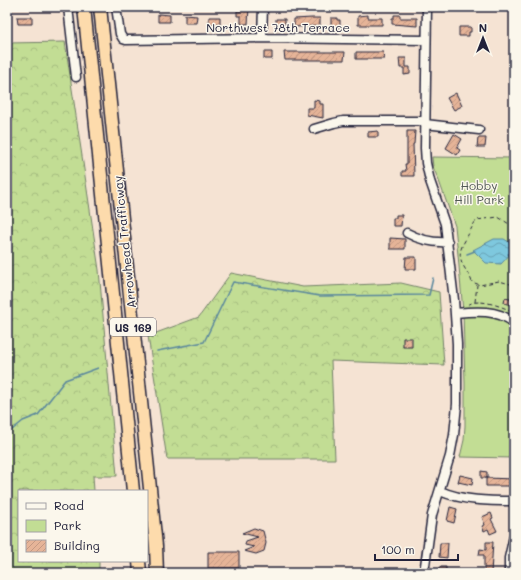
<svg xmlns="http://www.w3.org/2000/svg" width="521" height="580" font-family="Mali,sans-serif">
<defs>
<pattern id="forest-crowns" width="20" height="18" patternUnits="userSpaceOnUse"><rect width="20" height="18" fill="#c2dd94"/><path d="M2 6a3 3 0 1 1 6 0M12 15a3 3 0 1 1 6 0" fill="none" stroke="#a6bd80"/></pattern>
<pattern id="water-waves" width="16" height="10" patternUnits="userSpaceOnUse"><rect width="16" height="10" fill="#7ec8de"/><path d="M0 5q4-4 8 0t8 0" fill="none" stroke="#67a2b5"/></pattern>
<pattern id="building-hatch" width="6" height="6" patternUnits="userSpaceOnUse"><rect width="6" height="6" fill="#e6b498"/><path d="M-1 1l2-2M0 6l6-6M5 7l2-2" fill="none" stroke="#c59a84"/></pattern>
</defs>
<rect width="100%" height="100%" fill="#f5e3d3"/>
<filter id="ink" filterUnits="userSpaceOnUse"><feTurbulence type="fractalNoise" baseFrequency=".025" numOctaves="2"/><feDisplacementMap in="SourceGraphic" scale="8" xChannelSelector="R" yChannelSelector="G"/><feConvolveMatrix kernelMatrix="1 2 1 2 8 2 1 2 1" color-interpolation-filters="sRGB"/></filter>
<g filter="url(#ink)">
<path fill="url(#forest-crowns)" stroke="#728068" d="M65,42L99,270L117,476H93L94,491H19V561H99V573H7V43Z
M231,273L303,287L401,283L439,292L444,365L331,361L335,459H167L148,336L199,317Z"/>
<path fill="#c2dd94" stroke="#728068" d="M432,157L514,158V458L460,457L464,440L465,426V383L463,312L458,255L455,226L439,181L433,167Z"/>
<path fill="url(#water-waves)" stroke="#59869d" d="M494,239H504L514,245V250L501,264L486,263L473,250Z"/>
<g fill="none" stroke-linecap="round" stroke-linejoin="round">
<path stroke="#59869d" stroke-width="1.5" d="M467,254L475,251
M508,254L514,255
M157,351L204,342L233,282L320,296L429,295L433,278
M7,434L23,421L38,415L65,380L98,368"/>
</g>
<path fill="url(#building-hatch)" stroke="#22223b" d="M241,7H249L248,24H241V16H237V11H241Z
M158,14L170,15V22H158Z
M185,15L197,16L196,23H185Z
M368,15V18H382V25H358V16Z
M394,15H400V18H417V26L392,24V18H394Z
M17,17H32V24H18Z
M209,17H220V25H209Z
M312,18H320V26L294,27V19Z
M331,18H337V20H340V28H331Z
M276,19H285V26H276Z
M459,27H471V32H469V36H459Z
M264,52H272V59H264Z
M284,52H345L344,60H285Z
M356,52H383L384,59H356Z
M399,58H406V67H410V74L404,75V68H400Z
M456,93L462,106L454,110L447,98Z
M314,100L320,101V104H323V118L307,115V108H314Z
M378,131V137H368V132Z
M407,131H415L414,144H413L414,176H402V171H406L405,164H407Z
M454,134L462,139L457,148L460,150L457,155L446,148Z
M478,138H486L485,147H477Z
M396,215H402L401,226H393V218H396Z
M390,238L405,239V249H390Z
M406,257H416V269H405Z
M505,298L514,300V306L504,303Z
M403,338H412V347H403Z
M481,471L487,472V478H481Z
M460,475L473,478L472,485L458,482Z
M486,478L514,479V486H486Z
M450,507L457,509L454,523L447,521Z
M491,513L493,518L491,519L497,531L490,534L488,529L484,531L482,526L485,525L482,517Z
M254,528L263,531L266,543L264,551L256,554L244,551L254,547L245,545L246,541L258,537L242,533Z
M486,542H493L491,573H484V555H479L480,549L486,550Z
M440,543H448L447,558L439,557Z
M208,552H239V568H208Z
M439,567H446V573H439Z"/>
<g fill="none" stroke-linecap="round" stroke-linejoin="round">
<defs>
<path id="minor" d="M68,7L76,77
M116,7L120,34L123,39L126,40L262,38L426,40
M262,38L263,7
M425,124L479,130
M314,129L334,123L343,121H425
M407,233C420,240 433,243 448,242
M455,313C475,311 498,309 514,323
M440,491C463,501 489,501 514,501
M424,573L432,515L450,456L454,435L457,404V344L454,300L445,224L430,181L426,163L425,148L427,7
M509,573V558L514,536"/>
<path id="highway" d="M84,7L133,491
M100,7L156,546L157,573
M139,561L140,573"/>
</defs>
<use href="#minor" stroke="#22223b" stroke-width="11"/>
<use href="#highway" stroke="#22223b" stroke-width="15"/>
<path stroke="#22223b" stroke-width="1" stroke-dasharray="4 3" stroke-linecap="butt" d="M514,227L498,217L477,220C473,224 472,228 469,233C464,244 457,249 462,263C465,270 470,275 472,282L480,285L499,281L514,285
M475,302L477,285
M468,305C478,297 503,307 514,312"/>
<use href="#minor" stroke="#fbf7ec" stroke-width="8"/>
<use href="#highway" stroke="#fddbac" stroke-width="12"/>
</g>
</g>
<g text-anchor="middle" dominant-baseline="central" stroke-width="3" stroke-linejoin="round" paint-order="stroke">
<rect fill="#fbf7ec" stroke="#636270" stroke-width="1" x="110" y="318" width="46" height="18" rx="3"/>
<g font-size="11" font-weight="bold" fill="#22223b">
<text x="133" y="327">US 169</text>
</g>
<g font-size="12" fill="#22223b" stroke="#fbf7ec">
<text x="278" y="27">Northwest 78th Terrace</text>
<text transform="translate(124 242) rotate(-96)">Arrowhead Trafficway</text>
</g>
<g font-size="12" fill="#525a56" stroke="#fbf7ec">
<text x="479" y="185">Hobby<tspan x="479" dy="14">Hill Park</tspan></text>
</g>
</g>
<rect width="521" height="580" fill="none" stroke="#fbf7ec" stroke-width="24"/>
<rect x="12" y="12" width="497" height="556" fill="none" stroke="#22223b" stroke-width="1.5" filter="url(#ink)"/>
<rect x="18" y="490" width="130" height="72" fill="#fbf7ec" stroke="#a4a2a5"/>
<rect x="26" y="503" width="20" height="6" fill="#fbf7ec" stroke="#a4a2a5"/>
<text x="54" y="510" font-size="12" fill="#22223b">Road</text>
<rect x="26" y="520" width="20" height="12" fill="#c2dd94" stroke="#a4a2a5"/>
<text x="54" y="530" font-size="12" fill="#22223b">Park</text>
<rect x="26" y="540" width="20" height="12" fill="url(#building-hatch)" stroke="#a4a2a5"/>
<text x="54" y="550" font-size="12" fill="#22223b">Building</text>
<g transform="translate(483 38)" stroke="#fbf7ec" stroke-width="3" paint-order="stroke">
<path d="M0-3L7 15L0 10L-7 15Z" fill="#22223b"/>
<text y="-6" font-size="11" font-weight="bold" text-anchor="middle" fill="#22223b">N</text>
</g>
<path d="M375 554v6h83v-6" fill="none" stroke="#22223b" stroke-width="2"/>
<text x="381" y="554" font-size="12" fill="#22223b" stroke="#fbf7ec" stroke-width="3" paint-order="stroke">100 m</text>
</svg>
